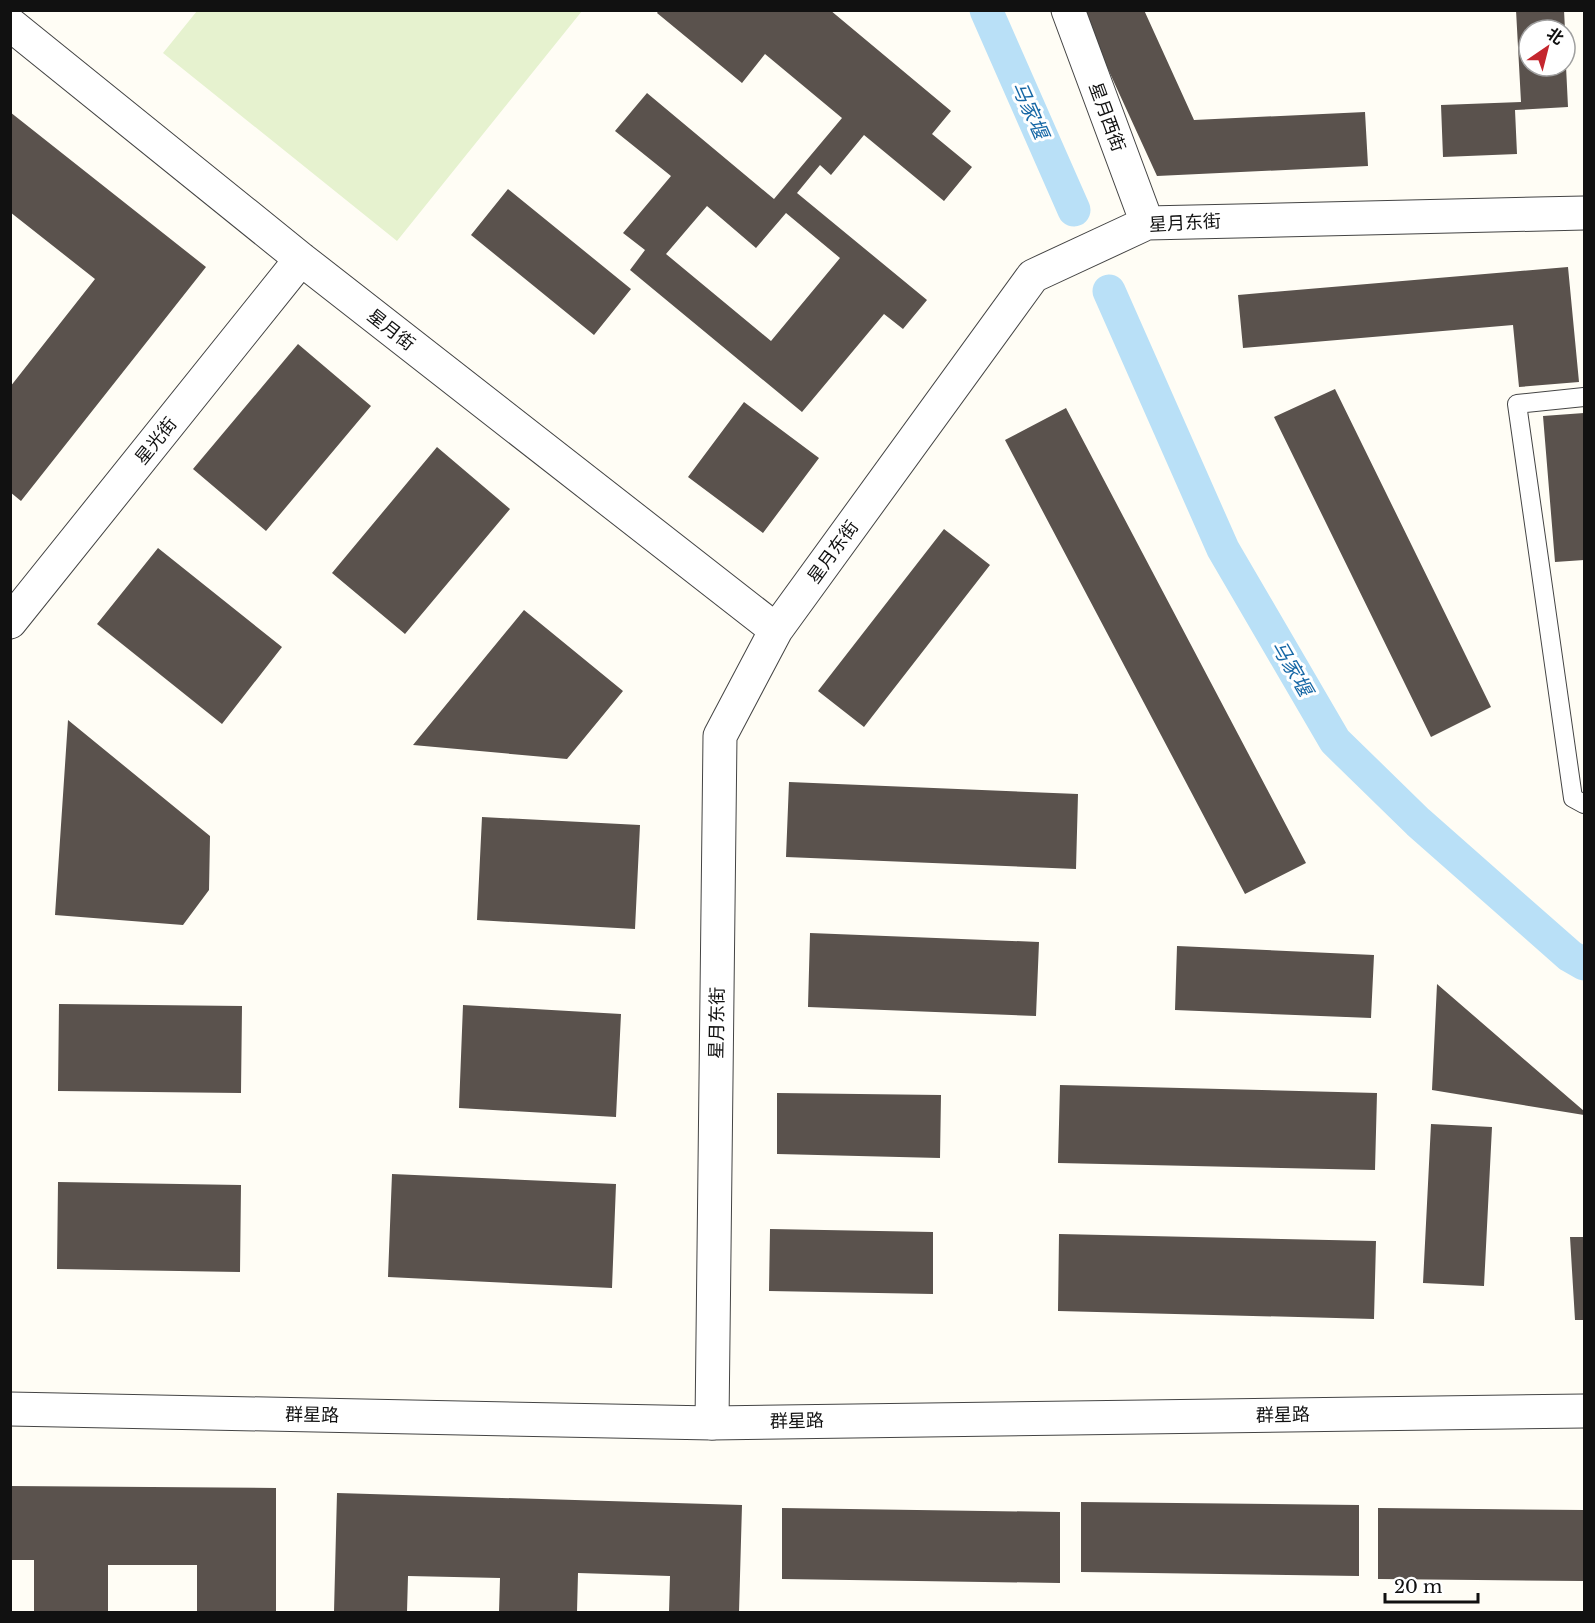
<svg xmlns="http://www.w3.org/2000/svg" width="1595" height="1623" font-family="'Libre Baskerville','Noto Sans SC',serif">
<rect width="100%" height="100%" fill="#fffdf5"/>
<path fill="#e6f2cf" d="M197,11V10L582,11L397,241L163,53Z"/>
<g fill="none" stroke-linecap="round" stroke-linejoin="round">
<path stroke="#b9e0f7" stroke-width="33" d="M986,10L1074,210
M1109,291L1223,549L1335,741L1418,822L1570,956L1584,964"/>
</g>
<path fill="#5a524d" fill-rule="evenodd" d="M659,10H830L951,111L932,134L972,167L944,201L864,135L831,175L820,165L797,193L927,300L903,329L884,314L802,412L630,270L645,250L623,233L671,176L615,131L647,93L774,199L842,118L765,54L742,83L657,13ZM707,206L756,248L786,213L840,258L771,341L666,254Z
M1081,10H1144L1194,120L1365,112L1368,166L1157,176Z
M1516,10H1564L1565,30H1529V66H1566L1568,107L1515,110L1517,154L1443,157L1441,105L1521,102Z
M10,112L206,267L21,501L10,492V387L95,279L10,212Z
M508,189L631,289L594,335L471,235Z
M1568,267L1579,382L1519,387L1513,325L1243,348L1238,295Z
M298,344L371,406L266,531L193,469Z
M1335,389L1491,707L1431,737L1274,417Z
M744,402L819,458L763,533L688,477Z
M1066,408L1306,863L1245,894L1005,440Z
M1584,413V560L1555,562L1543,416Z
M437,447L510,509L405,634L332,573Z
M944,529L990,565L864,727L818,691Z
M158,548L282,647L222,724L97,624Z
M524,610L623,691L567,759L413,745Z
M68,720L210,836L209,890L183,925L55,915Z
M789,782L1078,794L1076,869L786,857Z
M482,817L640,825L635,929L477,920Z
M810,933L1039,942L1036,1016L808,1007Z
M1177,946L1374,955L1371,1018L1175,1010Z
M1437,984L1584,1111V1115L1432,1090Z
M59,1004L242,1006L241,1093L58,1091Z
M463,1005L621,1014L616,1117L459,1108Z
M1060,1085L1377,1093L1375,1170L1058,1163Z
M777,1093L941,1095L940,1158L777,1154Z
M1431,1124L1492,1127L1484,1286L1423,1283Z
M392,1174L616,1184L612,1288L388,1277Z
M58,1182L241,1185L240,1272L57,1269Z
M770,1229L933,1232V1294L769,1291Z
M1059,1234L1376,1241L1374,1319L1058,1311Z
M1570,1237H1584V1320H1575Z
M10,1486L276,1488V1612H197V1565H108V1612H34V1560H10Z
M337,1493L742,1505L739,1612H669L670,1576L578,1573L577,1612H499L500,1578L408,1576L407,1612H334Z
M1081,1502L1359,1505V1576L1081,1572Z
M782,1508L1060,1512V1583L782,1579Z
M1378,1508L1584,1510V1581L1378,1579Z"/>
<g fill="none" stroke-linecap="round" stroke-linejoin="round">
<defs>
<path id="service" d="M1584,397L1517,404L1573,798L1584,804"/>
<path id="minor" d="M1068,10L1147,223
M10,24L301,259L776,630
M10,622L301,259
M712,1423L720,736L776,630L1033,276L1147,223L1584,213"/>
<path id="tertiary" d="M10,1409L712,1423L1584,1411"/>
</defs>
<use href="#service" stroke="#444" stroke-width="20"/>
<use href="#minor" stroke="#444" stroke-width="35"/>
<use href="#tertiary" stroke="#444" stroke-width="35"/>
<use href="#service" stroke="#fff" stroke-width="18"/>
<use href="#minor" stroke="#fff" stroke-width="33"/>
<use href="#tertiary" stroke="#fff" stroke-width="33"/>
</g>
<g text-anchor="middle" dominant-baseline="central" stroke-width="6" stroke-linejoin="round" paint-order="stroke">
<g font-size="18" fill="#111" stroke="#fff">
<text transform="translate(1107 117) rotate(70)">星月西街</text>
<text transform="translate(1185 223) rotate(-3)">星月东街</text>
<text transform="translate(391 330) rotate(38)">星月街</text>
<text transform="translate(156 441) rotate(-51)">星光街</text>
<text transform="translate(833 552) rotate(-54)">星月东街</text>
<text transform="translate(717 1023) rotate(-89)">星月东街</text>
<text transform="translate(312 1415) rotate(1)">群星路</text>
<text transform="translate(1283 1415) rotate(-1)">群星路</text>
<text transform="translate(797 1421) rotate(-1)">群星路</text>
</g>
<g font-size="20" font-style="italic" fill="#1768a6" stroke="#fff">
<text transform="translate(1030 110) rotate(66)">马家堰</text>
<text transform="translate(1292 668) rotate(60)">马家堰</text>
</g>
</g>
<rect width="1595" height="1623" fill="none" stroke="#111111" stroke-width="24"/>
<g transform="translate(1547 48) rotate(35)"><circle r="28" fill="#ffffff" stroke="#a0a0a0" stroke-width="1.5"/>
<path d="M0-4.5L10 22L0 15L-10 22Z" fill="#c4262e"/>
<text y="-9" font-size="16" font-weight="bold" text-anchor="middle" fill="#111111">北</text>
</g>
<path d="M1385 1593v9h93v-9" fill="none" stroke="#111111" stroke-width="3"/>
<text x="1394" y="1593" font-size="18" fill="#111111" stroke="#ffffff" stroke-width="4.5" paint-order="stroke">20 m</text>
</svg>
